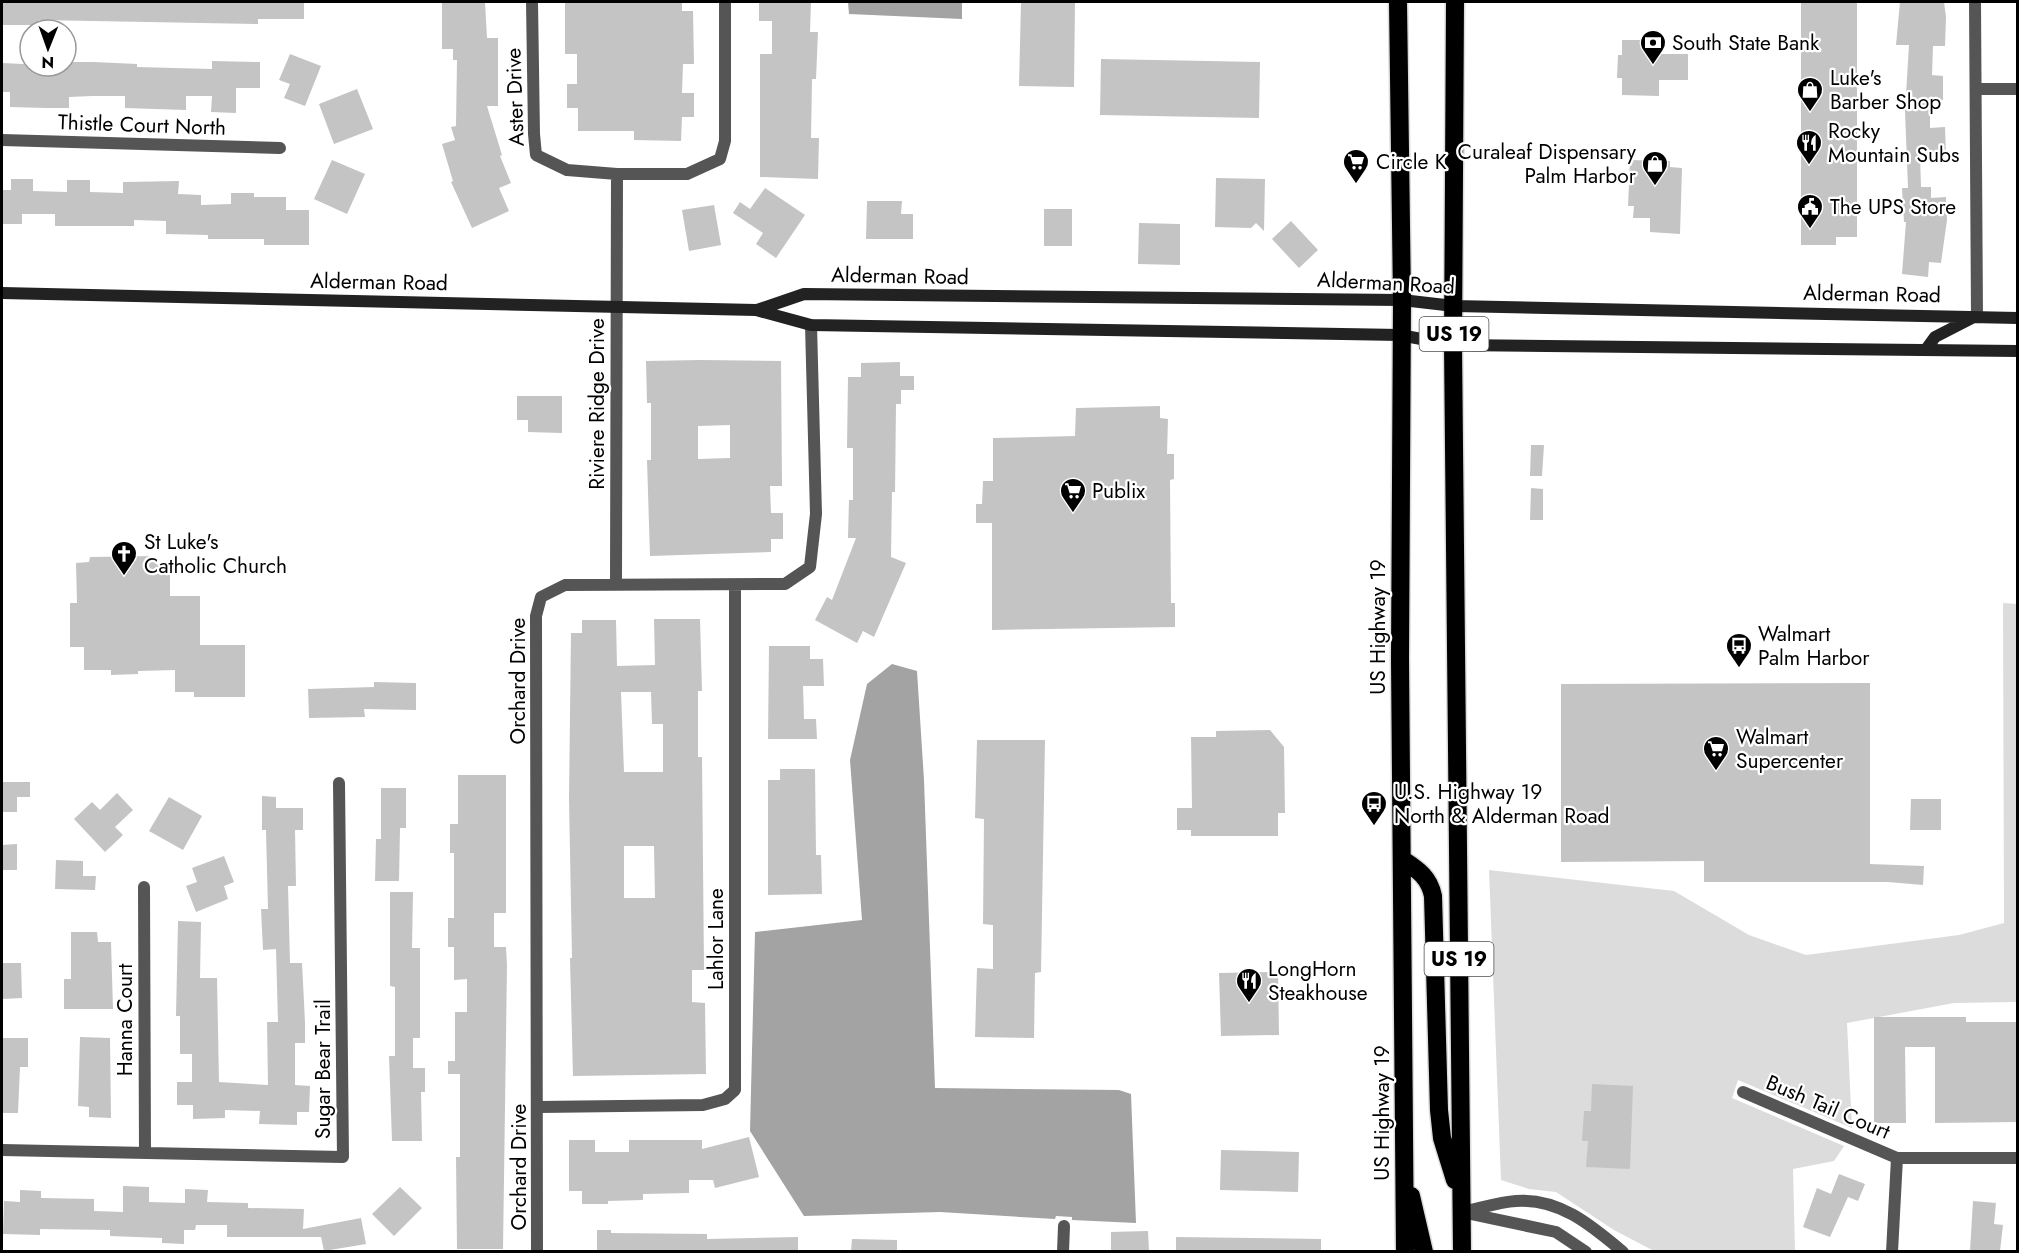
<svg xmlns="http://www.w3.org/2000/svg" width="2019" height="1253" font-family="Jost,sans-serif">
<rect width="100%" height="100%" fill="#fff"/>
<path fill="#dcdcdc" d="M2003,603L2017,604V1002L1954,1003L1847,1023L1852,1128L1738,1080L1732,1098L1844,1146L1834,1161L1793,1169L1795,1251H1654L1614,1230L1556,1192L1529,1189L1501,1180L1489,870L1674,891L1749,935L1806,955L1959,935L2004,923Z"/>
<path fill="#a3a3a3" d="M848,2H962V19L849,14Z
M892,664L917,671L924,780L935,1088L1119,1090L1131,1094L1136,1223L1072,1220V1217L1056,1216L1055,1219L940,1212L804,1216L750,1131L755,932L862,920L850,760L867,684Z"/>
<path fill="#c4c4c4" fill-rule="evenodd" d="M2,2H304V19H258V24L39,20V25H2Z
M442,2H485L487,38H498V106H487L502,155L500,156L511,183L499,188L509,211L472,228L451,182L453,181L442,144L455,140L451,127L456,126L457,60H453V49H442Z
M565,2H682V11H693L694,64H683L682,93H694V117H682L681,141L634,140V131H578V108H567V84H577V54H565Z
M759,2H811L810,32H818L816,79H812L811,138H819L818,179L760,177V54H772V21H759Z
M1021,2H1075L1074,87L1019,86Z
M1801,2H1857V237H1836V245H1801Z
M1900,2H1944L1946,17L1945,46H1933L1932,75L1943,76V100H1930V128L1945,127L1946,154L1920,155L1921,187H1931V198L1946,197L1947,220L1941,263L1929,262L1928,277L1902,274L1906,222H1904L1902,188H1908L1905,111L1909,45H1896Z
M1622,40H1658L1657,54H1688V80H1659V96L1622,95V78H1617L1618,55H1622Z
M290,54L321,66L305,106L284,98L290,84L279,80Z
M1101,59L1260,62L1259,118L1100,115Z
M212,61L260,62V88H236V113L211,112L212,96H186V110L125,108V96H92L69,97V108H46L10,107V92H2V63L66,66V62H93L137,64V67L212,69Z
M357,89L373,129L334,144L319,104Z
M332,160L365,174L347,214L314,199Z
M1630,160L1670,161V167L1682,168L1680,234L1650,232V218H1633L1634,206H1628Z
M1216,178L1265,179L1264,231L1256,223L1251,228L1215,227Z
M11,179H33V191L67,192V180H90V192L123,193V182L179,181L178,194L201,195V205L231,204V193H254V197H286V210H309V245H264V239H208V235L166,234V221L134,220V226H55V214H22V224H2V190H11Z
M765,188L805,215L776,258L756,244L763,233L733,213L740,202L750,209Z
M867,201H902L901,214H913V239H866Z
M714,205L721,245L689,251L682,210Z
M1044,209H1072V246H1044Z
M1291,221L1318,250L1299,268L1272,239Z
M1139,223L1180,224V265L1138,264Z
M700,360L781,361L782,486H770L771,513H783V539H771V552L650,556L647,460H651V403H647L646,361ZM730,425V458L698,459V426Z
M900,362V376H914V390H901V404H896L895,492H892L891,557L906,563L874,637L863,631L857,643L815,620L827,597L832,600L856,538H848L849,500H853V448H847L848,377H861V363Z
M517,396H562V433L528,432V420H517Z
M1160,406V418L1168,419L1167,454H1174V479L1170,480L1171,603H1175V627L992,630V523H976V504H982L983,481H993V438L1075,436L1076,408Z
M1531,445H1544L1542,476H1530Z
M1531,488L1543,489V520H1530Z
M156,556V563H170V596H200V645H245V697H194V692H175V670L138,671V674L111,675V670H84V647H70V603H77L76,563L89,562L90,557Z
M654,619H700L702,691H698V757H702L704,970H692V1002L705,1003L706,1074L573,1076L570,958H572L569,799L571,633H582V620H616L617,666L655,665ZM621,692H651L652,724H663V772H624ZM624,846H654L655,898H624Z
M769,646H810V659H823L824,686H803L804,719H816L817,739H768Z
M374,682L416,683V710L364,709L365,717L309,718L308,689L374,687Z
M1870,683V864L1924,866L1923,885L1888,882H1704V861L1561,862V684Z
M1270,730L1284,747L1285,813H1278V836H1191V830H1177V808H1192L1191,737H1216V731Z
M977,740H1045L1041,972L1035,973L1034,1038L975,1037L977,968L993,969V925L983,924L984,819L975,818Z
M780,769H815L816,855H821L822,894L768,895V780H780Z
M458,775H506V913H494V947H506L507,965L503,1249H457L456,1157H460V1074H448V1061H455V1012H467V979L454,980V947H448V918H454V853H450V824H458Z
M2,782H30V797H17V812H2Z
M381,788H406V828H400L399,881H375L376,839H381Z
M117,793L133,810L115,827L123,835L105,852L74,819L92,802L100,810Z
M262,796L276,797V808H303V830H295L296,886H288L290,963H302L305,1022V1043H295V1085L310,1086L309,1112H297V1125L259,1124L260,1111L225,1110V1118L193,1119V1105H177V1082H192V1054H180V1016H176L178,921L201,922L200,978H217L219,1082L268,1085L267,1022H278L276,949L263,950L261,909H268L266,830H262Z
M169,797L202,816L183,850L149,831Z
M1911,799H1941V830H1910Z
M17,844V870H2V845Z
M224,856L234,882L224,886L228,899L196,912L186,886L197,882L192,868Z
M56,860L83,861V876H96L95,890L55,889Z
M390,892H413L412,948H420V1038H413V1068H425V1092H421L422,1141H392L389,1056H395V987L390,986Z
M71,932H97L98,942H111L113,1009H64V979H71Z
M2,963H21L22,998L2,999Z
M1278,972L1279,1035L1221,1036L1219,973Z
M1874,1017H1966V1022H2018V1122L1935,1123V1047H1905L1906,1123H1874Z
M80,1037L110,1038L111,1118L89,1117V1107L78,1106Z
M2,1038H28V1067H20L18,1113H2Z
M1592,1084L1633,1086L1630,1169L1586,1167L1588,1141H1582L1584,1111H1591Z
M749,1137L759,1177L715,1188L713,1180H689V1193L643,1194V1200L608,1201V1204H582V1191H569V1140H595V1152H629V1140H702V1149Z
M1221,1150L1299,1152L1298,1192L1220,1190Z
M1839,1174L1865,1184L1858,1201L1848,1197L1830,1237L1803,1227L1817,1188L1831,1194Z
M123,1186L149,1187V1202L185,1203V1189L208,1190L207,1202L248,1203V1208L304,1209L303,1229L361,1218L366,1244L324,1251L321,1237H227V1225H196L195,1230H184V1244L162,1243V1238L110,1236V1230L40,1229V1235L3,1234L4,1201L20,1202V1190L41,1191V1198L94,1199V1211L123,1212Z
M400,1187L422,1208L394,1236L372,1214Z
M1973,1201L1996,1203L1994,1224L2003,1225L2000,1251H1970Z
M597,1230H611V1233L707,1234V1239L798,1237V1251H597Z
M1148,1231L1149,1251H1111V1232Z
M1176,1237L1321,1239V1251H1176Z
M852,1239L897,1240V1251H851Z"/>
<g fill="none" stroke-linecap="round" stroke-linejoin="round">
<defs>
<path id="highway" d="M1398,2L1402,300L1400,659L1405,1252
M1455,2L1453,345L1462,1252
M1403,860C1418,870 1429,877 1433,896L1439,1110L1442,1138L1455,1180
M1411,1196L1424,1252"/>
</defs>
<use href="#highway" stroke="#dbdbdb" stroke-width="21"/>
<path stroke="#555" stroke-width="12" d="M532,2L534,134L536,155L567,170L617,174H687L720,159L725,141V2
M1975,2L1977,316
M1976,89H2018
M2,140L280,148
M616,583L617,174
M144,887L145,1153
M1743,1092L1897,1158H2018
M539,1107L703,1105L725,1099L735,1090V586
M2,1150L343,1157L339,783
M1462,1212C1479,1209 1498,1202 1516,1201C1560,1198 1592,1226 1623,1252
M1466,1213L1556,1232L1586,1252
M537,1252L536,616L541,597L565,585L785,584L810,567L816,514L811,325
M1063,1252L1064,1226
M1892,1252L1897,1158"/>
<path stroke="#222" stroke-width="12" d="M2,293L756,310L811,325L1400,335L1453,345L2018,351
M757,310L804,294L1402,300L1454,306L2018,318
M1927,348L1935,337L1972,318"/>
<use href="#highway" stroke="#000" stroke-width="18"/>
</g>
<defs>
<symbol id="bank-pin" viewBox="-11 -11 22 30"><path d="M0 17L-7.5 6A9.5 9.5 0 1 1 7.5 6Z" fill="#000" stroke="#fff"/><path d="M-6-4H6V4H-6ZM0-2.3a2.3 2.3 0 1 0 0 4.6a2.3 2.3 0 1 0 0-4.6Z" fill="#fff"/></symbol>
<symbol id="shop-pin" viewBox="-11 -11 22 30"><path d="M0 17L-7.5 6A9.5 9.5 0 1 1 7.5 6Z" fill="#000" stroke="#fff"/><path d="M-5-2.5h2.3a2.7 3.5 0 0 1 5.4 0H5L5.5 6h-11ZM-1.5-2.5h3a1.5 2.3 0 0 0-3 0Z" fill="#fff"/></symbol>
<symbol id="restaurant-pin" viewBox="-11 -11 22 30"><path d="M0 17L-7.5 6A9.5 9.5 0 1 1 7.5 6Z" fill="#000" stroke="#fff"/><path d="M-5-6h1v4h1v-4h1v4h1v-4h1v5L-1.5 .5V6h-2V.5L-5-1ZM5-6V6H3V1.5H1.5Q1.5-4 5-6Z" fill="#fff"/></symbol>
<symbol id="supermarket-pin" viewBox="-11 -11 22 30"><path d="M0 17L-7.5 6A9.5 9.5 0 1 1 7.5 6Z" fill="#000" stroke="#fff"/><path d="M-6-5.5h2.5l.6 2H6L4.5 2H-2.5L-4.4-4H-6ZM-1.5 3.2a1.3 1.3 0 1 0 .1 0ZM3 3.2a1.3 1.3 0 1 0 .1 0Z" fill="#fff"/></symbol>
<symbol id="civic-pin" viewBox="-11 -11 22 30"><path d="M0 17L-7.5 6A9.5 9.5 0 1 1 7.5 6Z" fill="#000" stroke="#fff"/><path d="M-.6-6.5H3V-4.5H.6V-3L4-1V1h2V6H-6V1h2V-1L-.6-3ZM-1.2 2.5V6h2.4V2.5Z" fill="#fff"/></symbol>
<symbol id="church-pin" viewBox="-11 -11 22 30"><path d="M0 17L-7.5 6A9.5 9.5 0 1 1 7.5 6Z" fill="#000" stroke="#fff"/><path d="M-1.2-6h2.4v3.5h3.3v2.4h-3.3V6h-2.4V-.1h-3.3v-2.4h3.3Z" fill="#fff"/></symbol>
<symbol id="bus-pin" viewBox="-11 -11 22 30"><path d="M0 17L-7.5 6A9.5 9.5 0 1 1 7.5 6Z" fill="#000" stroke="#fff"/><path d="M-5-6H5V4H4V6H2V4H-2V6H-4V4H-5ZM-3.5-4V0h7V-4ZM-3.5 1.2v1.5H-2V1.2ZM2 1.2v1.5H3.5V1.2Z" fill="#fff"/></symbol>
</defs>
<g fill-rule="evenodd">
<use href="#bank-pin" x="1638" y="28" width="30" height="40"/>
<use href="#shop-pin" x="1795" y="75" width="30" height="40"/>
<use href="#restaurant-pin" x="1794" y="128" width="30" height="40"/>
<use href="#supermarket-pin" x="1341" y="147" width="30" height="40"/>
<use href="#shop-pin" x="1640" y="149" width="30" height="40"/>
<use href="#civic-pin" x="1795" y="192" width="30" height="40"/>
<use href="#supermarket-pin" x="1058" y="476" width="30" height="40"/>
<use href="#church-pin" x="109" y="539" width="30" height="40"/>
<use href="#bus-pin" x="1724" y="631" width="30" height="40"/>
<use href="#supermarket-pin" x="1701" y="734" width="30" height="40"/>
<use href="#bus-pin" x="1359" y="789" width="30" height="40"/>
<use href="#restaurant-pin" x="1234" y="966" width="30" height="40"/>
</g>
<g text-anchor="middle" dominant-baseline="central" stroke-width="4.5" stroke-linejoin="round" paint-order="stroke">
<g fill="#fff" stroke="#4c4c4c" stroke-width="1.5">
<rect x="1419.5" y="317" width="69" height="34" rx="4.5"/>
<rect x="1424.5" y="942" width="69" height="34" rx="4.5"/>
</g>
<g font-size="20" font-weight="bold" fill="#000">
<text x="1454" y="334">US 19</text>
<text x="1459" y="959">US 19</text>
</g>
<g font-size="21" fill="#000" stroke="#fff" text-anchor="start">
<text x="1672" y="43">South State Bank</text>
<text x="1830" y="78">Luke's<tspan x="1830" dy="24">Barber Shop</tspan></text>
<text x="1828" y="131">Rocky<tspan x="1828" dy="24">Mountain Subs</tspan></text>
<text x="1636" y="152" text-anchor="end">Curaleaf Dispensary<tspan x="1636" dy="24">Palm Harbor</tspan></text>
<text x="1376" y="162">Circle K</text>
<text x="1830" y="207">The UPS Store</text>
<text x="1092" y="491">Publix</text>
<text x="144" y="542">St Luke's<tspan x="144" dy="24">Catholic Church</tspan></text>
<text x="1758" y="634">Walmart<tspan x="1758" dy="24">Palm Harbor</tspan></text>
<text x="1736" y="737">Walmart<tspan x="1736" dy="24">Supercenter</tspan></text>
<text x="1394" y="792">U.S. Highway 19<tspan x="1394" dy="24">North &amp; Alderman Road</tspan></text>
<text x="1268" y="969">LongHorn<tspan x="1268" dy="24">Steakhouse</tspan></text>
</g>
<g font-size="21" fill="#000" stroke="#fff">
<text transform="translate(515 97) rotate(-92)">Aster Drive</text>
<text transform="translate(142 125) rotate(2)">Thistle Court North</text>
<text transform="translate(900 276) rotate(1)">Alderman Road</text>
<text transform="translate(379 282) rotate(1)">Alderman Road</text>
<text transform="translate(1386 283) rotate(3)">Alderman Road</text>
<text transform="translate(1872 294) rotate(1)">Alderman Road</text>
<text transform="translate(597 404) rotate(-90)">Riviere Ridge Drive</text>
<text transform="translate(1378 627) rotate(-90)">US Highway 19</text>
<text transform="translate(518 681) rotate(-90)">Orchard Drive</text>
<text transform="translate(716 939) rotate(-90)">Lahlor Lane</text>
<text transform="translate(125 1020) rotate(-90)">Hanna Court</text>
<text transform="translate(323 1069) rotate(-90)">Sugar Bear Trail</text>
<text transform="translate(1828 1107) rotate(23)">Bush Tail Court</text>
<text transform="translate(1382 1113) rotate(-90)">US Highway 19</text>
<text transform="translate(519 1167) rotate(-90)">Orchard Drive</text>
</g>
</g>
<rect width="2019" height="1253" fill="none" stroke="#000000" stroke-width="6"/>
<g transform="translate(48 48) rotate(181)"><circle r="28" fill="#ffffff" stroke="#999999" stroke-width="1.5"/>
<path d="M0-4.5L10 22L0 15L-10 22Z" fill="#000000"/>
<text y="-9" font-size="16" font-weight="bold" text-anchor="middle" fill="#000000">N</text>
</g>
</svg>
